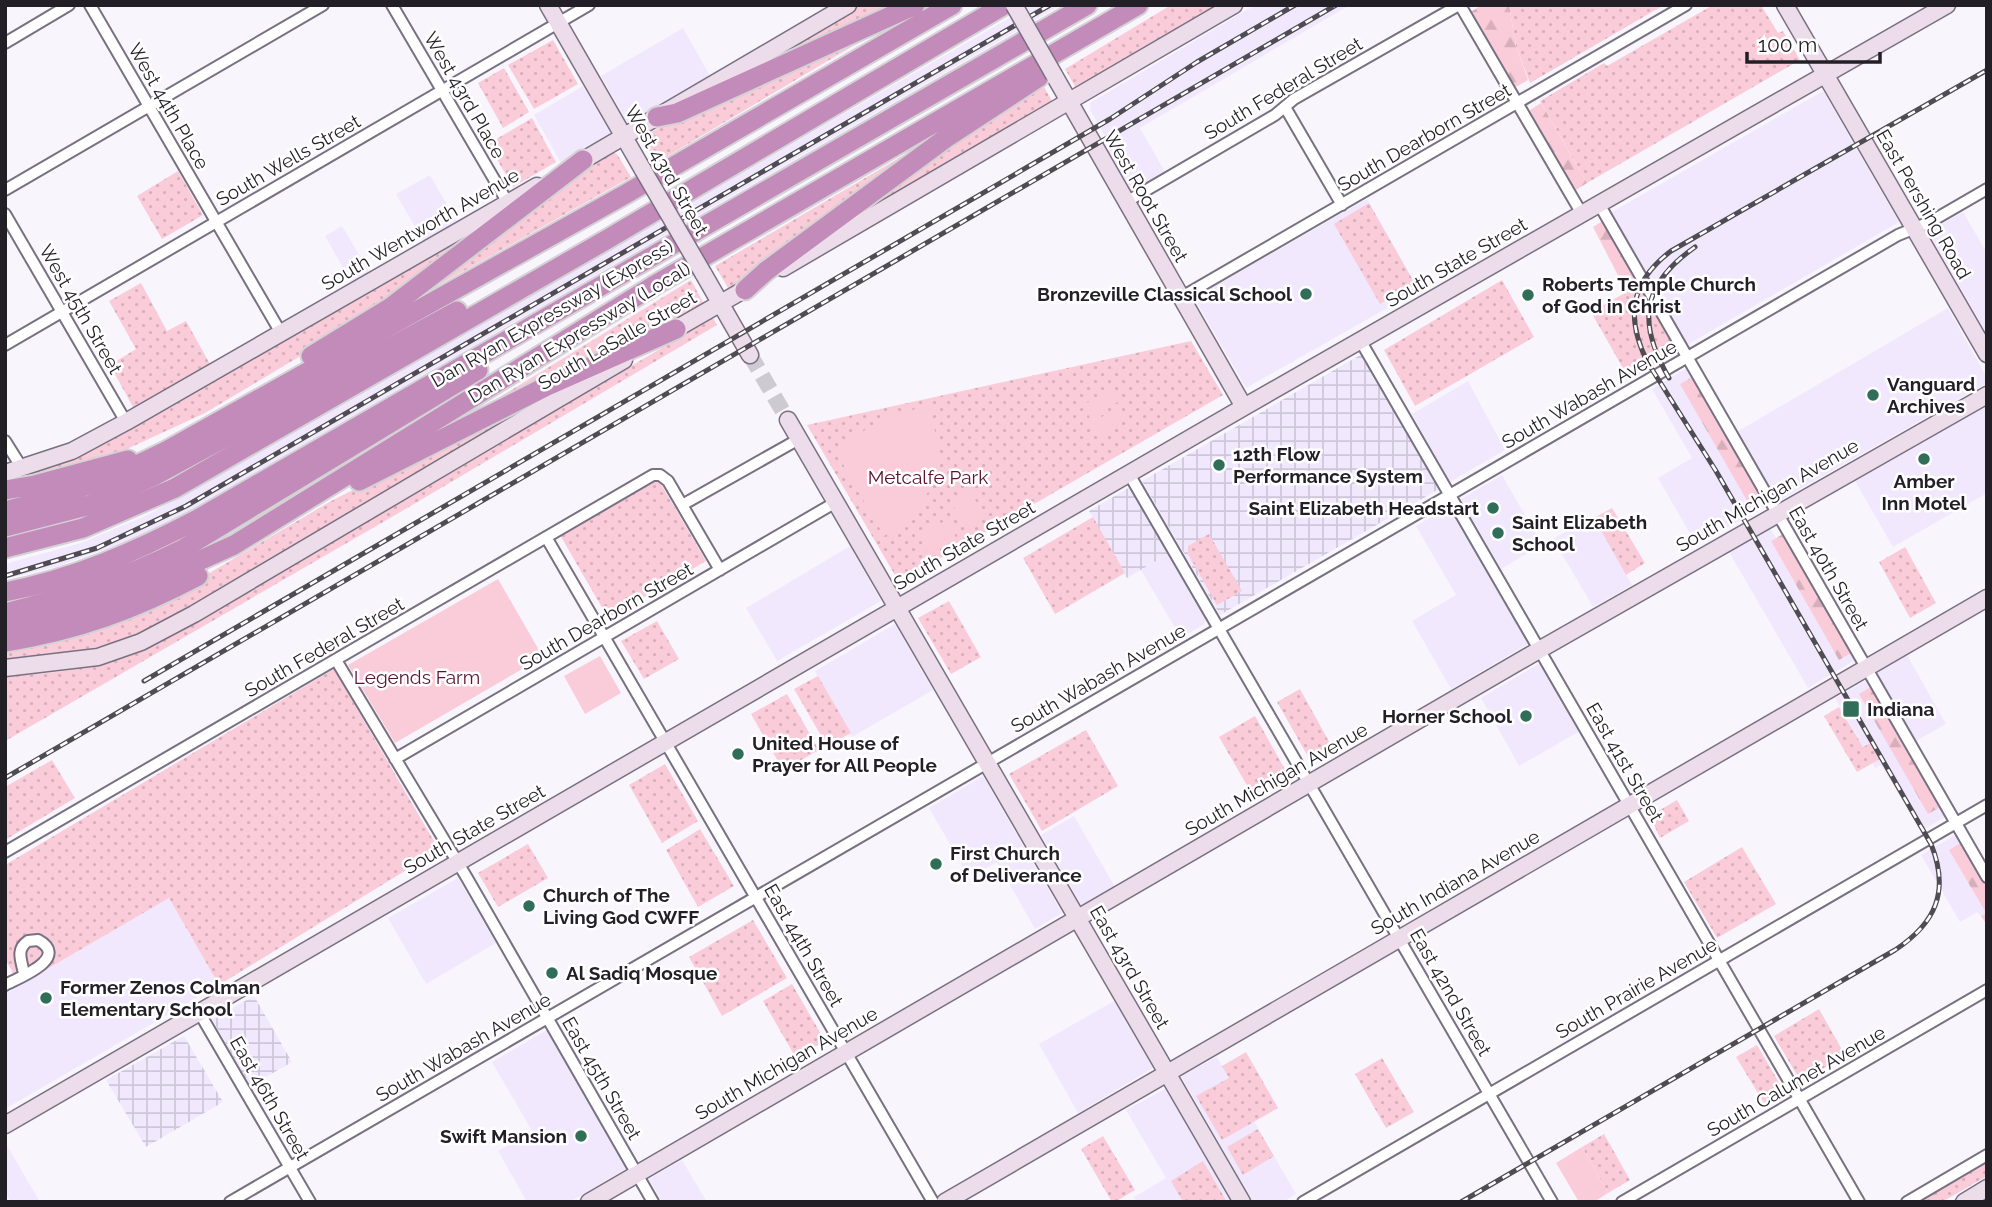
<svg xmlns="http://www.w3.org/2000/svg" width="1992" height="1207" font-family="Raleway,sans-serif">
<defs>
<pattern id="industrial-grid" width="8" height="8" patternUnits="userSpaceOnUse" patternTransform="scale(1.75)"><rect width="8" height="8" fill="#f1e8fd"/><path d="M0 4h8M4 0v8" fill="none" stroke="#cec7d9"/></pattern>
<pattern id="grass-dots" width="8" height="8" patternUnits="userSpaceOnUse" patternTransform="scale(1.75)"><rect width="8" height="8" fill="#faccd9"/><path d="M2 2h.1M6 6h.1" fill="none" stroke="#d6afba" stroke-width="1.8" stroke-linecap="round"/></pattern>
<pattern id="forest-firs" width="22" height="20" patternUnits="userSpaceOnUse" patternTransform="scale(1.75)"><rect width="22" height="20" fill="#faccd9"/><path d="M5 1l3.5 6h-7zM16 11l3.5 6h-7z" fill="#d6afba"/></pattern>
</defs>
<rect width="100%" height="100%" fill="#f9f5fd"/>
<path fill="#f1e8fd" d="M1032,5H1061L185,513L129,541L55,567L5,579V564L81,543L143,517L183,496Z
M1255,5H1350L1140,128L1165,172L1131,191L1104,146L1109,143L1090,110V103Z
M683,28L710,76L628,124L601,76Z
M583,86L611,134L561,163L534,115Z
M1823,91L1899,222L1687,345L1610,213Z
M430,175L457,222L424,242L396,194Z
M1367,199L1419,290L1246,388L1194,298Z
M1963,212L1987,253V334L1928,232Z
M342,226L370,273L352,284L325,236Z
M1948,308L1987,378V383L1775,503L1735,433Z
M1687,368L1694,376L1681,384L1749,503L1754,501L1760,510L1696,544L1658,478L1692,458L1652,389Z
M1468,381L1505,450L1450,482L1412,414Z
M1987,406V493L1893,547L1855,481Z
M1502,475L1542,545L1501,569L1461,499Z
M1449,506L1528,644L1451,689L1412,621L1456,595L1416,526Z
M1593,516L1632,585L1593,607L1553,539Z
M1770,528L1776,538L1771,541L1839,659L1853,652L1857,659L1808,688L1729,552Z
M850,546L881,601L777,661L746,608Z
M1168,554L1206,620L1203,625L1181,638L1141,570Z
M895,624L933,690L852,737L815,671Z
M1907,655L1946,724L1914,742L1874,674Z
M1540,663L1580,731L1519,766L1481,698Z
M1867,680L1872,686L1860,694L1947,816L1921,831L1881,765L1875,768L1835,698Z
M983,776L1062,913L1035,929L997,862L969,877L929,808Z
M1074,816L1115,887L1082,906L1041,835Z
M1957,834L1962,842L1949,850L1986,913L1981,916L1977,912L1960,922L1921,855Z
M458,878L496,943L426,984L388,918Z
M169,898L219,985L5,1109V994Z
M1114,1001L1153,1068L1078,1113L1039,1044Z
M547,1030L627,1168L570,1202H527L498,1151L532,1131L492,1062Z
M1217,1057L1296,1194L1283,1202H1253L1181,1076Z
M1165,1089L1232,1202H1136L1134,1197L1166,1178L1126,1110Z
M5,1142L40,1202H11L5,1192Z
M682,1160L707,1202H662L649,1179Z"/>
<path fill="url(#industrial-grid)" d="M1362,354L1439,489L1220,615L1142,481Z
M1130,487L1168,554L1127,578L1089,511Z
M254,996L292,1062L250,1086L212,1019Z
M184,1036L223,1102L146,1147L106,1080Z"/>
<path fill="url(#grass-dots)" d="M861,5H903L738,80Z
M1171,5H1222L1077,90L1065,69Z
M1509,5H1664L1530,83L1516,46Z
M1713,5H1761L1778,33L1783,31L1800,60L1587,183L1540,101L1604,63L1607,66Z
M885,27L656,163L640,137Z
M553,40L578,84L534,109L508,65Z
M504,68L529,112L503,128L478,83Z
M1042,83L1053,103L814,243Z
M532,118L556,162L513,187L488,144Z
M933,138L739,284L728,288L715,266Z
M612,152L617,154L631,177L416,298L589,165Z
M178,171L203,215L162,239L137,196Z
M1369,203L1415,284L1380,304L1334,224Z
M494,217L374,312L205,413L114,455L96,459L62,471L14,479L62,464L121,435Z
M691,280L704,304L670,323L454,425Z
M1502,280L1534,337L1415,406L1384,350Z
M141,283L167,331L186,321L210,364L134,409L110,365L136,349L109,301Z
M1641,284L1676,345L1624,370L1591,312Z
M713,318L717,325L397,514L7,740L5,676C58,674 96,667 146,650Z
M1191,341L1223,395L899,582L807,425Z
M1677,347V351L1630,379L1626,372Z
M582,378L149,629C103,650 56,656 5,659V649L162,601L331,501L548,392Z
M658,479L706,561L608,618L560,535Z
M1612,508L1645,563L1626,575L1594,518Z
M1093,517L1125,573L1055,614L1023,558Z
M1209,534L1242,591L1217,605L1188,554V546Z
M1905,547L1936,603L1910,618L1879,562Z
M949,601L981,657L951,674L918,618Z
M657,621L679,659L644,679L621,641Z
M334,669L439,850L219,985L169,898L20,985L5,959V865Z
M818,676L851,733L827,746L794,689Z
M1300,689L1332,747L1310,760L1277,702Z
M787,694L819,750L783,770L751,714Z
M1839,707L1863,747L1871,743L1880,759L1857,772L1824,716Z
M1255,716L1287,773L1252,794L1219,737Z
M1086,730L1118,786L1042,831L1009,774Z
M52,760L75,798L5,840V787Z
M665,764L698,821L662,843L629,785Z
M1677,800L1689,821L1660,838L1650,816Z
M700,829L734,886L698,907L666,850Z
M528,844L548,878L498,907L478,873Z
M1742,847L1776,904L1717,938L1684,882Z
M753,920L787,978L722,1016L689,957Z
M792,984L825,1041L796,1058L763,1001Z
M1819,1009L1845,1055L1801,1082L1774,1036Z
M1757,1045L1784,1091L1764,1103L1736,1057Z
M1246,1052L1278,1108L1222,1140L1196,1096L1229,1078L1222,1066Z
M1382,1058L1414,1112L1386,1128L1355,1074Z
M1258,1129L1274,1156L1243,1175L1227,1147Z
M1604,1134L1630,1180L1608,1193L1582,1147Z
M1103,1136L1135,1190L1115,1202H1112L1081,1149Z
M1203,1161L1227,1202H1183L1171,1181Z
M1987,1161V1176L1942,1202H1917Z"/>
<path fill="url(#forest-firs)" d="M1482,5H1509L1516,46L1528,80L1514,88L1469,13Z
M1541,103L1587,183L1573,192L1527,112Z
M1604,220L1638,279L1624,287L1593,227Z
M1694,376L1764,495L1749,504L1680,384Z
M1785,533L1853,652L1839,660L1771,541Z
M1872,686L1942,806L1928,814L1859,694Z
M1962,842L1987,884V925L1981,916L1986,913L1949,850Z"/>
<path fill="#faccd9" d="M1110,389L1118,402L1090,418L1083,405Z
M928,406C948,463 936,504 884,536L836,452L838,446L891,415Z
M1120,406L1127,419L1100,435L1093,422Z
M970,491L986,518L967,529L951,502Z
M946,520L957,539L929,555L919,536Z
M498,579L543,657L395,743L348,665Z
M600,656L621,693L585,714L564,676Z
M1582,1147L1608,1193L1594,1202H1579L1556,1163Z"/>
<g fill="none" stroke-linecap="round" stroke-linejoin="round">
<path stroke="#cecad2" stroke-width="16" stroke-dasharray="16 8" stroke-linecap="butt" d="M750,355L788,420"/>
<defs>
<path id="street" d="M90,5L281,333
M392,5L508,203
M1460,5L1582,214
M5,43L69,5
M1285,107L1342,205
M5,190L323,5
M1126,202L1275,115L1294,99L1459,5
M1599,204L1987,877
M5,214L126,422
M1180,298L1686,5
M1360,340L1859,1202
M5,345L589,5
M5,441L22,468
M1129,474L1552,1202
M682,505L799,439
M546,537L933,1202
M336,660L467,878L653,1202
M395,759L836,502
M5,852L653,475H660L668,481L720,570
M5,985C18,978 71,958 38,940L28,941C15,950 22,961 24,974
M199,1012L310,1202
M230,1202L1898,235L1930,222L1987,189
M1303,1202L1987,805
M1622,1202L1987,990
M1907,1202L1987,1155"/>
<path id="secondary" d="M548,5L643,170
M1785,5L1987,354
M1054,75L1244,407
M575,165L848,5
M783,268L1234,5
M703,273L750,355
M667,334L754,284
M788,420L1242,1202
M5,473L72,451L126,422L537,186
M5,668L98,657L141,642L194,614L624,360
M5,1125L1244,407L1947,5
M589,1202L1539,650L1987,395
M945,1202L1987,598
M1964,1202L1987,1188"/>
<path id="highway" d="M657,117L677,113L915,5
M745,290L766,271L946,138L1039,77
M311,356L391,307L583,160
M359,481L547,386L676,329
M5,490L35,485L128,460
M5,511C62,497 114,477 166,451L624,195L952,5
M5,527L90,505L156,475L457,311
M5,548L83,528L175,488L606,240L1004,5
M5,592C73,579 135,552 196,520L1087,5
M5,613C66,598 124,578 181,550L478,370
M5,624L75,610L123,595L234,545L653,286L1138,5
M5,642C79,630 133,610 198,576"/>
</defs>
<use href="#street" stroke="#787181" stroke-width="14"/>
<use href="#secondary" stroke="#787181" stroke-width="19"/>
<use href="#highway" stroke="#d3d2d4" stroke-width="23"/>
<use href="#street" stroke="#fff" stroke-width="10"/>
<use href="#secondary" stroke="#eddcea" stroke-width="16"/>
<use href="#highway" stroke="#c38bb9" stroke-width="19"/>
<defs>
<path id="rail" d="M1669,378C1637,323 1641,285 1695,247
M5,576L97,548L186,506L1050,5
M144,681L1110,119L1197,62L1295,5
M5,778L1336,5
M1461,1202L1895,950C1936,923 1950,891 1931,844L1716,471L1648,363C1625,318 1630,282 1671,251L1987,70"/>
</defs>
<use href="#rail" stroke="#4f4c53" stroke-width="5"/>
<use href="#rail" stroke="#fff" stroke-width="2.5" stroke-dasharray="8" stroke-linecap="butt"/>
<defs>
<path id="secondary-bridge" d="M1014,5L1054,75
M643,170L703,273"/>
</defs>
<use href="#secondary-bridge" stroke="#787181" stroke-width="19" stroke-linecap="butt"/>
<use href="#secondary-bridge" stroke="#eddcea" stroke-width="16"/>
</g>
<g fill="#316e5a" stroke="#fff" stroke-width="2.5">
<circle cx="1306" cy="294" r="7"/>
<circle cx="1528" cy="295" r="7"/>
<circle cx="1873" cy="395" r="7"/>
<circle cx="1924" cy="459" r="7"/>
<circle cx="1219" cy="465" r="7"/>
<circle cx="1493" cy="508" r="7"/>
<circle cx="1498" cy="533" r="7"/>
<rect x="1842" y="700" width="18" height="18" rx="3.5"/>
<circle cx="1526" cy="716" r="7"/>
<circle cx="738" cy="754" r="7"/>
<circle cx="936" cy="864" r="7"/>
<circle cx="529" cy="906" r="7"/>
<circle cx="552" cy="973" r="7"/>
<circle cx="46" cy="998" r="7"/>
<circle cx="581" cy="1136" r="7"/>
</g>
<g text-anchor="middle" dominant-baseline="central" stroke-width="5" stroke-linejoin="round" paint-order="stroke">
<g font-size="19" fill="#221f26" stroke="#fff">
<text transform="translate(1283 88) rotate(-31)">South Federal Street</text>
<text transform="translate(465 95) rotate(60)">West 43rd Place</text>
<text transform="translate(169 106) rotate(60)">West 44th Place</text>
<text transform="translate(1424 137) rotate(-30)">South Dearborn Street</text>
<text transform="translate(288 160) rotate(-30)">South Wells Street</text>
<text transform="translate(667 170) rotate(60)">West 43rd Street</text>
<text transform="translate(1146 196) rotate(60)">West Root Street</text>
<text transform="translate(1924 204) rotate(60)">East Pershing Road</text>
<text transform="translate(420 229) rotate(-30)">South Wentworth Avenue</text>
<text transform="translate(1456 262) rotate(-30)">South State Street</text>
<text transform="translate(81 309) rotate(60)">West 45th Street</text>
<text transform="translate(552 313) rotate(-30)">Dan Ryan Expressway (Express)</text>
<text transform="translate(579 332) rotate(-31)">Dan Ryan Expressway (Local)</text>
<text transform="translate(617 340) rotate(-30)">South LaSalle Street</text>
<text transform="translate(1589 394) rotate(-30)">South Wabash Avenue</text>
<text transform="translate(1767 495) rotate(-30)">South Michigan Avenue</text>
<text transform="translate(964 545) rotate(-30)">South State Street</text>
<text transform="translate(1829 568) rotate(60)">East 40th Street</text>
<text transform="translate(606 616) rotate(-30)">South Dearborn Street</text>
<text transform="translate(324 647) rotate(-30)">South Federal Street</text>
<text transform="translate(1098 678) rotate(-30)">South Wabash Avenue</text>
<text transform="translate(1625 762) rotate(60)">East 41st Street</text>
<text transform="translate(1276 779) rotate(-30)">South Michigan Avenue</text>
<text transform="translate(474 829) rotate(-30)">South State Street</text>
<text transform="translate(1455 882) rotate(-30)">South Indiana Avenue</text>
<text transform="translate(804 945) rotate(60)">East 44th Street</text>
<text transform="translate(1130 967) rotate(60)">East 43rd Street</text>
<text transform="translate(1636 988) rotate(-30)">South Prairie Avenue</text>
<text transform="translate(1451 992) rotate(60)">East 42nd Street</text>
<text transform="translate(463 1047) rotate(-30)">South Wabash Avenue</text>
<text transform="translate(786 1063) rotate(-30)">South Michigan Avenue</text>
<text transform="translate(602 1078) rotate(60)">East 45th Street</text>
<text transform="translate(1796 1081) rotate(-30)">South Calumet Avenue</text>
<text transform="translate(270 1098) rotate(60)">East 46th Street</text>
</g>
<g font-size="19" font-weight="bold" fill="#221f26" stroke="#fff" text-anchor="start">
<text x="1542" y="284">Roberts Temple Church<tspan x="1542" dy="22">of God in Christ</tspan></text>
<text x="1292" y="294" text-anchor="end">Bronzeville Classical School</text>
<text x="1887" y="384">Vanguard<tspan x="1887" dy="22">Archives</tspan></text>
<text x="1233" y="454">12th Flow<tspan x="1233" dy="22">Performance System</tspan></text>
<text x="1924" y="481" text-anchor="middle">Amber<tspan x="1924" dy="22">Inn Motel</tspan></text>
<text x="1479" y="508" text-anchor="end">Saint Elizabeth Headstart</text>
<text x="1512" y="522">Saint Elizabeth<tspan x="1512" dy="22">School</tspan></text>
<text x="1867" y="709">Indiana</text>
<text x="1512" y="716" text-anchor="end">Horner School</text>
<text x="752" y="743">United House of<tspan x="752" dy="22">Prayer for All People</tspan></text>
<text x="950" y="853">First Church<tspan x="950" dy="22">of Deliverance</tspan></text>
<text x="543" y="895">Church of The<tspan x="543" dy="22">Living God CWFF</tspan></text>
<text x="566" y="973">Al Sadiq Mosque</text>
<text x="60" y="987">Former Zenos Colman<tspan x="60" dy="22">Elementary School</tspan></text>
<text x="567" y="1136" text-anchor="end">Swift Mansion</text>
</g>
<g font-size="19" fill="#5c1231" stroke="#fff">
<text x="928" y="477">Metcalfe Park</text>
<text x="417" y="677">Legends Farm</text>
</g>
</g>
<rect width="1992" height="1207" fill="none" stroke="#221f26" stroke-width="14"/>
<path d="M1747 52v10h133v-10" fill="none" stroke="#221f26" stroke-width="3.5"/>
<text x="1758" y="52" font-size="21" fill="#221f26" stroke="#ffffff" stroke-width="5" paint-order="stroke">100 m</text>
</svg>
